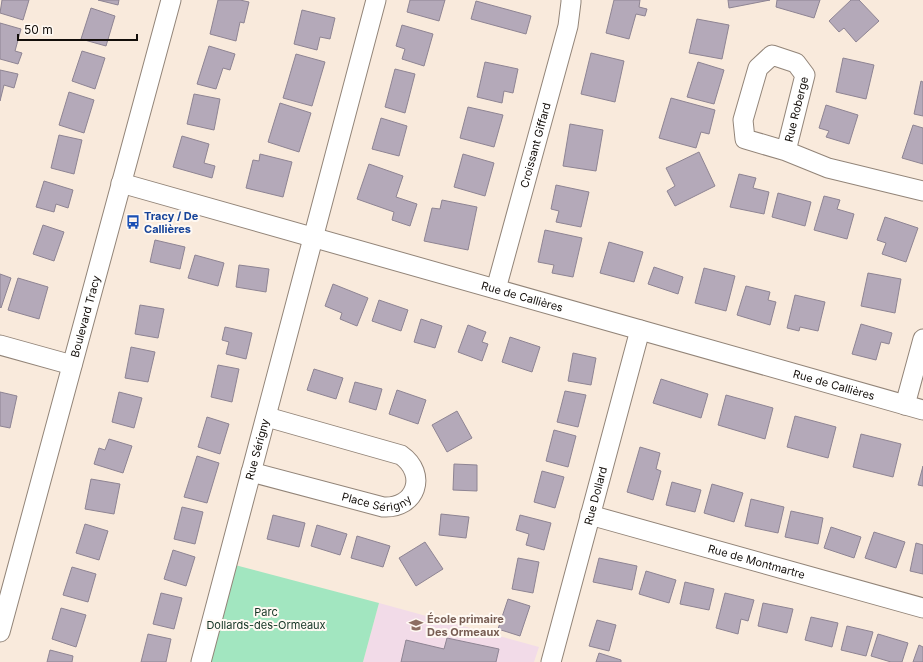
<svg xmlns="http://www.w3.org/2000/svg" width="923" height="662" font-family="Inter,sans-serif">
<rect width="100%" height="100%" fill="#f9eadc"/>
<path fill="#f2dbe8" d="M379,603L539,647L534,662H363Z"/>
<path fill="#a2e6c0" d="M235,565L379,603L363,662H210Z"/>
<path fill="#b4a9b9" stroke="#8e8493" d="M2,0H29L23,20L0,13Z
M98,0H119L118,5Z
M218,0H240L249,2L244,23L240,22L236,41L210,34Z
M410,0H445L439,21L407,12Z
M614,0H640L639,7L647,9L645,16L636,14L629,39L606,33Z
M728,0H770L729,8Z
M777,0H820L814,18L776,7Z
M851,0H859L879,21L856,42L844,28L839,32L829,21Z
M476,1L531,16L526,34L471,19Z
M91,8L115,16L106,46L81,39Z
M302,10L335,18L330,39L320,37L317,50L294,44Z
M697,19L729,25L722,59L689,53Z
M0,23L21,29L15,51L22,53L18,64L0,59Z
M402,25L433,34L424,66L402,59L405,49L396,46Z
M209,46L235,54L230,70L223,68L216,89L197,84Z
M82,51L105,58L95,89L72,81Z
M591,53L624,61L615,102L581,94Z
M296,54L325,62L312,106L283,98Z
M843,58L874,65L866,99L836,92Z
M485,62L518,69L513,93L504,91L502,103L477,97Z
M698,62L724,70L714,104L687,97Z
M395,69L415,74L405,113L385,107Z
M0,70L18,74L14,88L4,85L0,101Z
M921,81L923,82V116L914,114Z
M69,92L94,100L84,133L59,125Z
M194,94L220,99L214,130L187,124Z
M671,98L715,110L709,134L701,132L696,148L659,138Z
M280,103L311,113L299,152L268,142Z
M826,105L858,115L849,144L826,137L829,131L819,128Z
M468,107L503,115L494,147L460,138Z
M381,118L407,126L399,156L372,149Z
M570,124L603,130L596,171L563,166Z
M913,125L923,128V164L902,158Z
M59,135L82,140L74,174L51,168Z
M182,136L209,144L204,163L215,166L212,178L173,167Z
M699,152L715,186L675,206L667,191L675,186L666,168Z
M260,154L292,162L283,197L246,188L253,160L259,161Z
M463,154L494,163L485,196L454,187Z
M369,164L403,176L396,197L417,204L410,226L392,220L394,212L357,199Z
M739,174L756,178L753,188L769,192L764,214L730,207Z
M44,181L73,190L68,208L56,204L54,212L36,207Z
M556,185L589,192L581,227L556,222L559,211L551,209Z
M778,193L811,202L805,226L772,217Z
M824,196L840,200L837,209L854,214L847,239L814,230Z
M442,200L477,207L468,250L424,241L432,208L440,209Z
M885,217L918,228L906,262L882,254L886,243L877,240Z
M43,225L64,232L54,261L33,254Z
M545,230L582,238L573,277L552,273L554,265L538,262Z
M155,240L185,247L180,269L150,262Z
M609,242L643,252L634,282L600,273Z
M195,255L224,263L218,286L188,278Z
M239,265L269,269L266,292L236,287Z
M654,267L683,277L678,294L648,284Z
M704,268L735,276L726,311L695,303Z
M868,273L901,279L895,313L861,306Z
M0,274L11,278L1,308L0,307Z
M18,278L48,287L39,319L8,310Z
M333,284L368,298L357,326L340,319L342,313L325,306Z
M746,286L770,292L768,300L776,302L770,325L737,315Z
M795,295L825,302L818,331L800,327L799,331L787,328Z
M379,300L408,310L401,331L372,321Z
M140,305L164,309L158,338L135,334Z
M421,319L442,326L435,348L414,342Z
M861,324L892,333L889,344L881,342L876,360L852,354Z
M468,325L486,332L482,342L488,344L482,361L458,352Z
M225,327L252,333L246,359L226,354L229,342L222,340Z
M510,337L540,347L532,372L502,362Z
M131,347L155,352L148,382L125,378Z
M573,353L596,358L591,385L568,381Z
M218,365L239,369L232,402L211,397Z
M314,369L343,378L336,399L307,390Z
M661,379L708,394L701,418L653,403Z
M355,382L382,389L376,410L349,402Z
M397,390L426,400L418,424L389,414Z
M565,391L586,395L578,427L557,422Z
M0,392L17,396L10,428L0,426Z
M119,392L142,398L134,428L112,422Z
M726,395L773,408L765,439L718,425Z
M457,411L472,438L447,452L432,425Z
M795,416L836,427L828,458L787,447Z
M207,417L229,424L220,454L198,447Z
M554,430L576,436L568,467L546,461Z
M861,434L901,444L893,477L853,467Z
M109,439L132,446L123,473L94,464L99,448L105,450Z
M640,447L660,453L656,469L661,471L653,500L627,492Z
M197,456L219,463L207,503L184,497Z
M454,464L477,465V491L453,490Z
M923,466V486L918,485Z
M542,471L564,477L555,508L534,502Z
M91,479L120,484L114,514L85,509Z
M672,482L701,490L695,512L666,505Z
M712,484L743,493L734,522L704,513Z
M751,499L784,507L778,533L745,526Z
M182,507L203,512L195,544L174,539Z
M791,511L823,518L818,544L785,537Z
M441,514L469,517L466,538L439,535Z
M273,515L305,523L299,547L267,539Z
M520,515L551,523L544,550L526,545L529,534L516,530Z
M85,524L108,531L99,560L76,553Z
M317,525L347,534L340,555L311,546Z
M831,527L861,537L854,558L824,548Z
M874,532L905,542L896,568L865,558Z
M357,536L390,546L383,567L351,558Z
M425,542L443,569L416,586L399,558Z
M916,543L923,545V574L910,571Z
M173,550L195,557L186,586L164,579Z
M518,558L539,562L533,593L512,589Z
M599,558L637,566L632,590L593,582Z
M72,567L96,574L88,602L63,595Z
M646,571L676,580L669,603L639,594Z
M685,582L714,589L709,610L680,604Z
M161,593L182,598L174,629L153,624Z
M725,593L754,600L748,621L741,619L738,634L716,628Z
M508,599L530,606L520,636L498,629Z
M763,603L793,609L787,633L758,626Z
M61,608L86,615L76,647L52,639Z
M811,617L838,623L832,647L805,640Z
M597,620L616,625L609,651L589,646Z
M847,626L873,632L866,656L841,650Z
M148,634L171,639L166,662H141Z
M878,634L908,643L902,662H891L871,656Z
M447,638L499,649L496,662H401L406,640L444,649Z
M919,645L923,647V662H913Z
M50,650L73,656L72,662H47Z
M599,653L621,660V662H596Z"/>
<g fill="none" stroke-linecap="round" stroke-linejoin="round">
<defs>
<g id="minor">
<path id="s1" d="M786,151L805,75L796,63L772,55L758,68L743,120L745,139L786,151L828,168L923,191"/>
<path id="s2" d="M121,183L923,410"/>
<path id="s3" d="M496,289L568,26L571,2V0"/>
<path d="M0,345L72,365"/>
<path d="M905,405L923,339"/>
<path id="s4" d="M251,472L383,507C416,509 428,474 401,455L267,417"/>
<path id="s5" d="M590,515L923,608"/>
<path id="s6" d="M0,632L171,0"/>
<path id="s7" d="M201,662L376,0"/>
<path id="s8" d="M551,662L640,330"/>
</g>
</defs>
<use href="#minor" stroke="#928478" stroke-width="21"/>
<use href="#minor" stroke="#fff" stroke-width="19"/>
</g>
<defs>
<symbol id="bus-bare" viewBox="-9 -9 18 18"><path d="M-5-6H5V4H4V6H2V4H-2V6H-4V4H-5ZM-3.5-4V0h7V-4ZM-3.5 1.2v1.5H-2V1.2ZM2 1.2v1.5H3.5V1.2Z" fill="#1a4fb4" stroke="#fff9f3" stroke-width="2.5" paint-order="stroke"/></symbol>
<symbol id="school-bare" viewBox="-9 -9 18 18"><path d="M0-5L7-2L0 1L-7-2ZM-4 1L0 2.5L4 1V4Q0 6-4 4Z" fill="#8d6e63" stroke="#fff9f3" stroke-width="2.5" paint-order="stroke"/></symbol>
</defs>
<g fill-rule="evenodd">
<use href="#bus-bare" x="123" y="212" width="20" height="20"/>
<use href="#school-bare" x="406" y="615" width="20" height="20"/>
</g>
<g text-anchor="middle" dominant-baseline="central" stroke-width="4" stroke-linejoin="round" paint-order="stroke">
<g font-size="11" fill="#130e0a" stroke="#fff9f3">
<text stroke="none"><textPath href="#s1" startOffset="43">Rue Roberge</textPath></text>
<text stroke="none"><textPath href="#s3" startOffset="149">Croissant Giffard</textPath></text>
<text stroke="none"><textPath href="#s2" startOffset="417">Rue de Callières</textPath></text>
<text stroke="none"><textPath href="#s6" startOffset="327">Boulevard Tracy</textPath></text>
<text stroke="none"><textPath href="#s2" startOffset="741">Rue de Callières</textPath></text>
<text stroke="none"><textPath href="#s7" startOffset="220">Rue Sérigny</textPath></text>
<text stroke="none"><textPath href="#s4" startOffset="130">Place Sérigny</textPath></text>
<text stroke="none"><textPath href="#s8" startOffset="172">Rue Dollard</textPath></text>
<text stroke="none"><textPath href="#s5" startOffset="173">Rue de Montmartre</textPath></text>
</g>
<g font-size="11" font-weight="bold" fill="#164399" stroke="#fff9f3" text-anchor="start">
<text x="144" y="216">Tracy / De<tspan x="144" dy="13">Callières</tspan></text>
</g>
<g font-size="11" fill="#123222" stroke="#fff9f3">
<text x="266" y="612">Parc<tspan x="266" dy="13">Dollards-des-Ormeaux</tspan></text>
</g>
<g font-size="11" font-weight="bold" fill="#785e54" stroke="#fff9f3" text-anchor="start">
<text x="427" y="619">École primaire<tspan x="427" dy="13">Des Ormeaux</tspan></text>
</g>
</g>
<path d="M18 34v6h119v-6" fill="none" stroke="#130e0a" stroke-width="2"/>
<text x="24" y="34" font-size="12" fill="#130e0a" stroke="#fff9f3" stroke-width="3" paint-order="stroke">50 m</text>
</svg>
